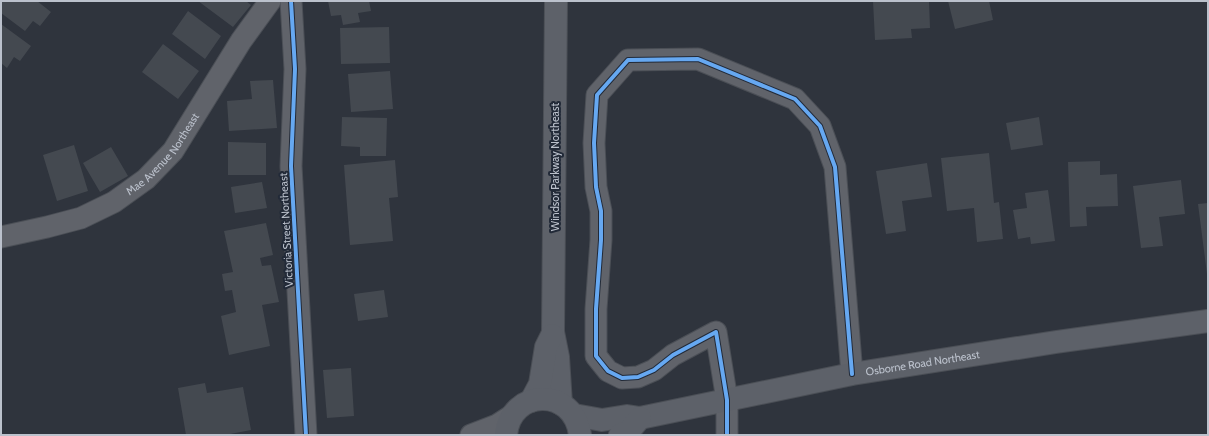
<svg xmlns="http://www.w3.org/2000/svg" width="1209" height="436" font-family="Cabin,sans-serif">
<rect width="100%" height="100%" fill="#2f343d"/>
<path fill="#444950" d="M1,1H37L51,12L40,26L33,21L25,31L1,13Z
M198,1H246L251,5L233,27Z
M328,1H369L371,11L358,13L360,22L343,25L341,15L331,16Z
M873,1H929L930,28L911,29L912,38L875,40Z
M948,1H989L993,20L955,29Z
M188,11L221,36L205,59L172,34Z
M1,24L31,46L20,61L14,57L7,68L1,63Z
M389,27L390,63L341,64L340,28Z
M163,44L199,71L178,99L142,72Z
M390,71L393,109L351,112L348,74Z
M273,80L277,128L229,131L227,101L252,99L250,81Z
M342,117L387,118L386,156H360V147L341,146Z
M1039,117L1043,145L1011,150L1006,123Z
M228,142L266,143V175H228Z
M74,145L88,191L57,201L43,155Z
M111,147L128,176L100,192L83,163Z
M989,153L994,203L999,202L1003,239L977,242L974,208L947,211L941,158Z
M395,160L398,197L389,198L393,241L350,245L344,165Z
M1100,161V175L1117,174L1118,206L1086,207L1087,226L1070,227L1068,162Z
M927,163L932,197L902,201L906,231L886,234L876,171Z
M1181,180L1185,214L1159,217L1163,246L1141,248L1133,186Z
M262,182L267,208L235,213L231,187Z
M1048,190L1055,241L1031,244L1030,237L1018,239L1013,210L1027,208L1025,193Z
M1208,203V274H1207L1198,204Z
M266,223L273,255L260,258L262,266L271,265L279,302L262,305L270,346L229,355L221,316L236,312L232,290L225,291L222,274L233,272L224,231Z
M384,290L388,317L358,321L354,294Z
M351,368L354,416L327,418L323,370Z
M205,383L207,393L243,387L251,430L225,435H186L178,388Z"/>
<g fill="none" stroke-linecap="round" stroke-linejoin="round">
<defs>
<g id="street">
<path d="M291,1L295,69L291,166L306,435"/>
<path id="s1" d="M1,237L47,227L81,218L114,202L146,179L173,151L241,41L270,1"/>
<path d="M471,435L497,425L511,416"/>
<path d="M727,435V400L716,332L673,355L654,370L638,377L622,378L608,371L596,356V309L601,240V211L596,187L594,143L597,95L628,60L698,59L795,99L820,126L835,167L852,374"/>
</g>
<g id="secondary">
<path d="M556,1L553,332L558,357L561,404"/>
<path d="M531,401L540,384L546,347L552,335"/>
<path id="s2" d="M574,415L602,420L627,416L640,418L852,374L1056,342L1208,321"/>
<path d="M506,435C510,388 574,386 580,435"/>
<path d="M620,435L629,431L640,418"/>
</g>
</defs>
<use href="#street" stroke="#4b4f56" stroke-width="23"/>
<use href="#secondary" stroke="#4b4f56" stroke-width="24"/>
<use href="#street" stroke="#60636a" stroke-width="21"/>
<use href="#secondary" stroke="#5d6169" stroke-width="22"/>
<defs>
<path id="cycleway" d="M291,1L295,69L291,166L306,435
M727,435V400L716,332L673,355L654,370L638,377L622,378L608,371L596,356V309L601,240V211L596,187L594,143L597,95L628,60L698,59L795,99L820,126L835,167L852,374"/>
</defs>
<use href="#cycleway" stroke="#222a38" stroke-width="6"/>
<use href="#cycleway" stroke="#66a8f1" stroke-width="4"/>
</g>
<g text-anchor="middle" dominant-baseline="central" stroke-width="4" stroke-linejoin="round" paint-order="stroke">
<g font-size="11" fill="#bbc1cc" stroke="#222a38">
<text stroke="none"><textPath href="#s1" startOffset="188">Mae Avenue Northeast</textPath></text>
<text transform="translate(555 167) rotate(-90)">Windsor Parkway Northeast</text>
<text transform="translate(286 230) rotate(-93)">Victoria Street Northeast</text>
<text stroke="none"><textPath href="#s2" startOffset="355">Osborne Road Northeast</textPath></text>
</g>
</g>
<rect width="1209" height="436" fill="none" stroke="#bbc1cc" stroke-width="4"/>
</svg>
